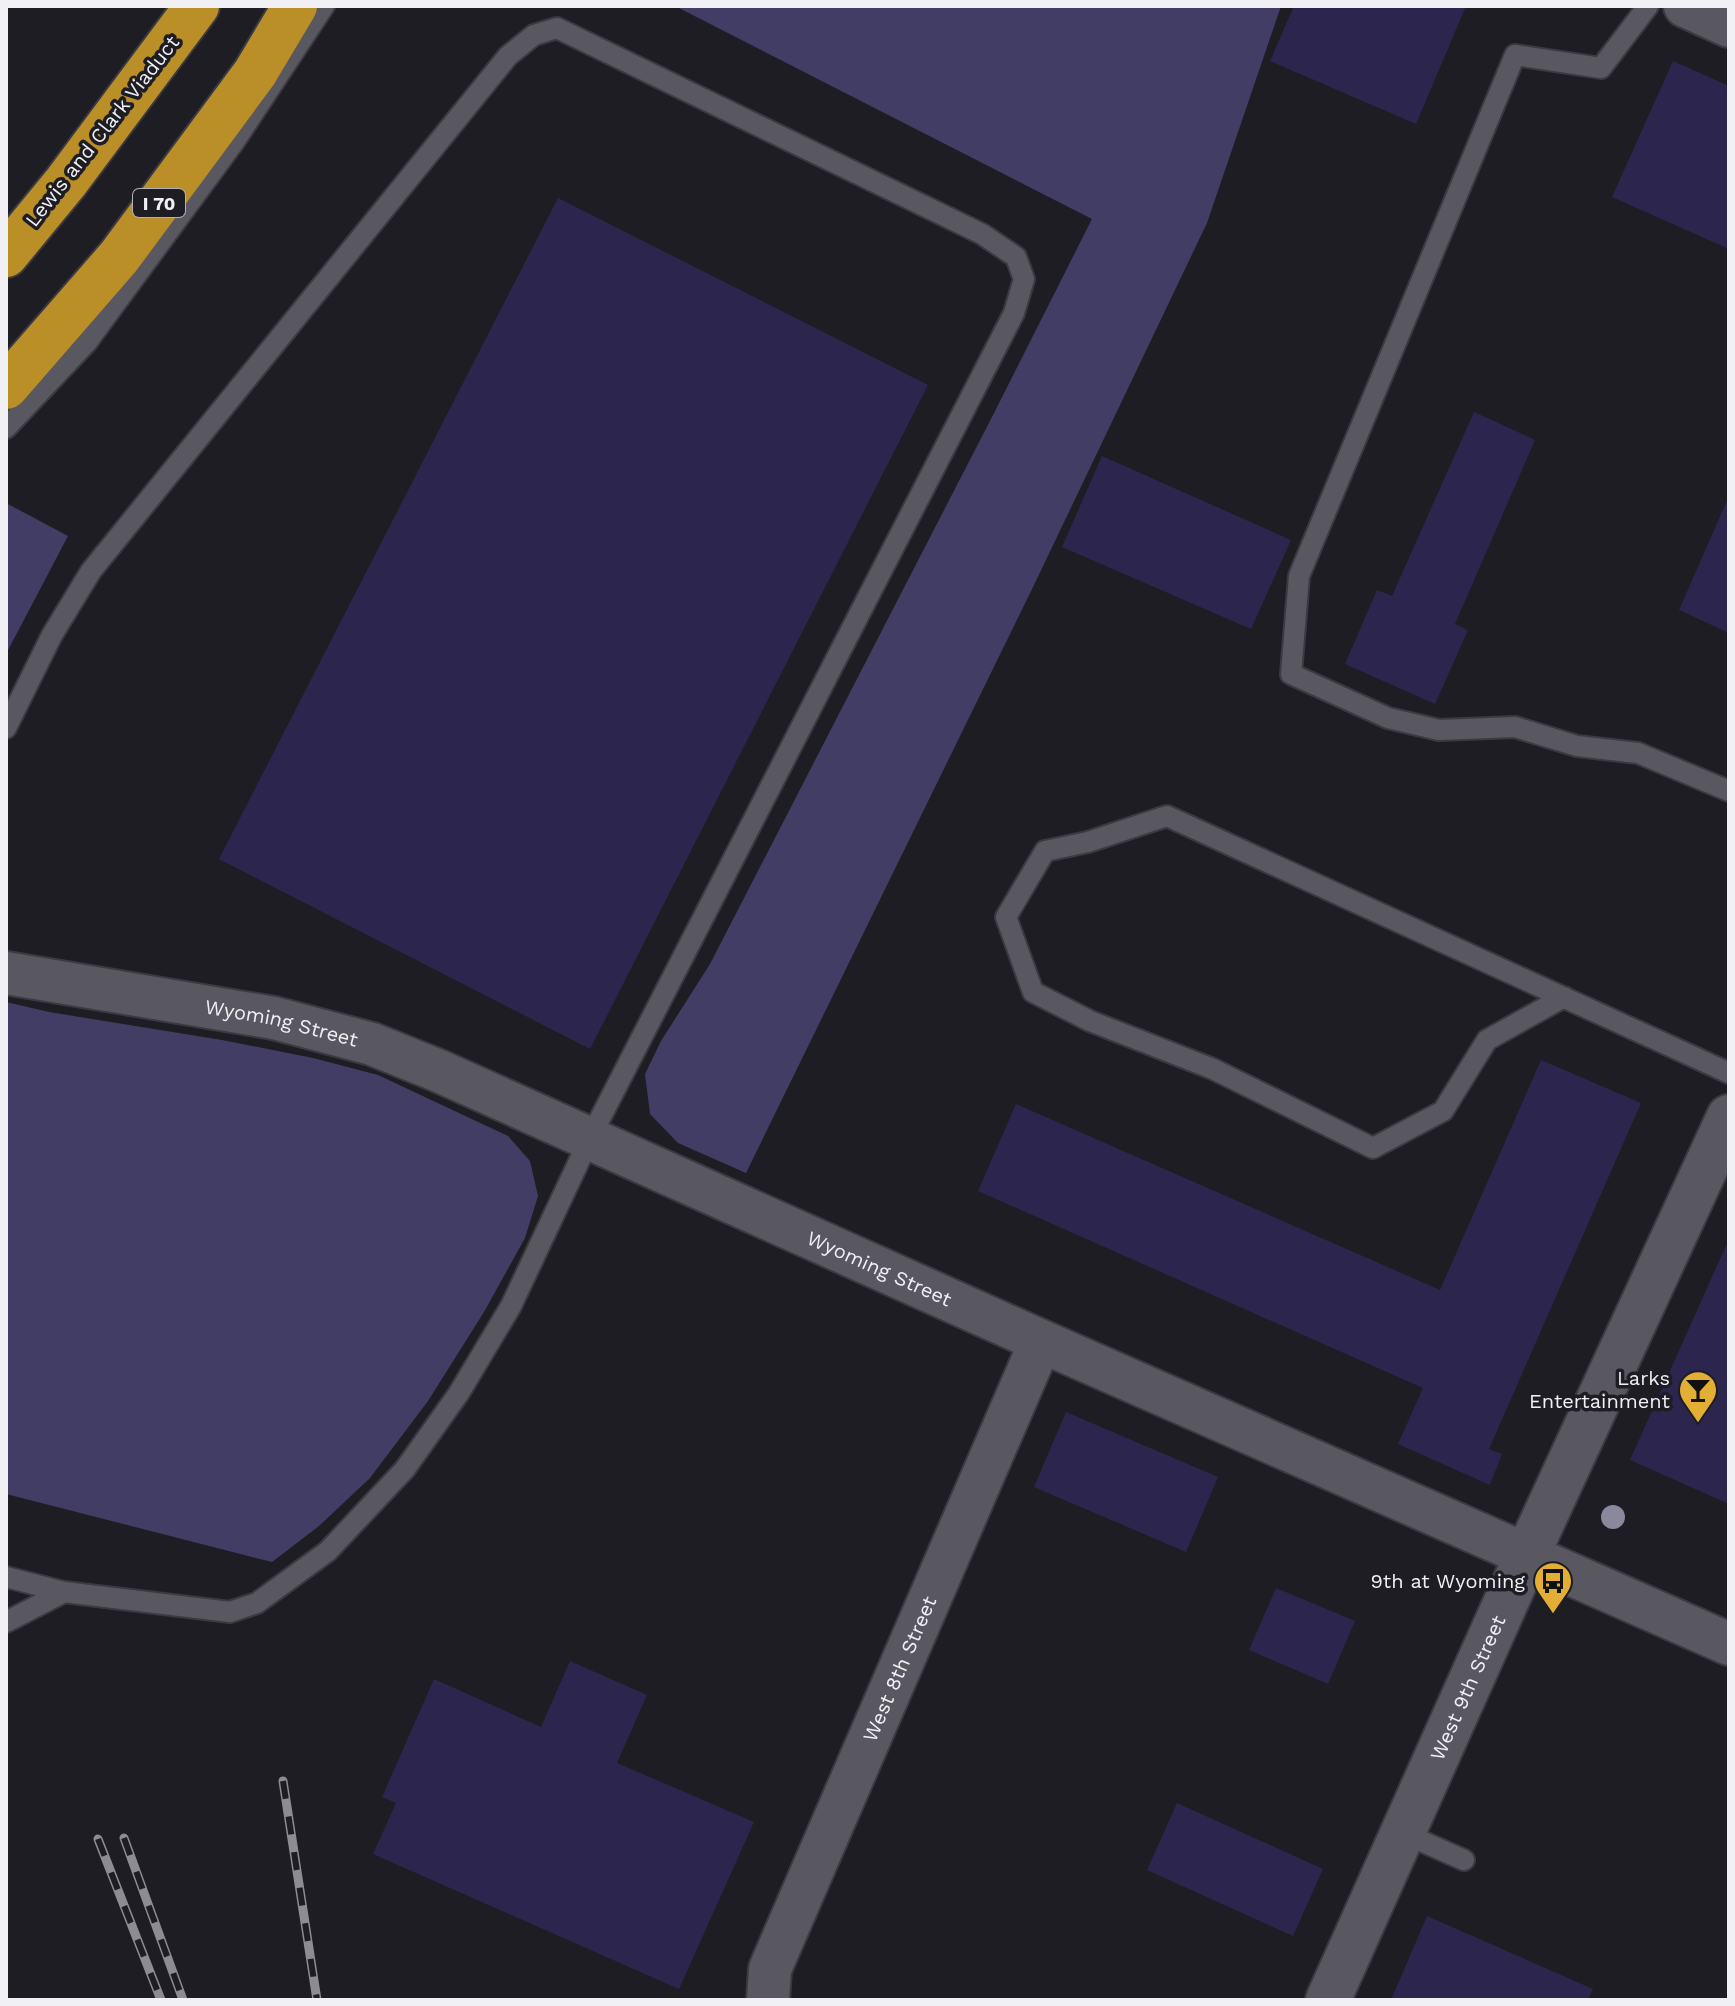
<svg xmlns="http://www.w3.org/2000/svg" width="1735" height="2006" font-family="'Work Sans',sans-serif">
<rect width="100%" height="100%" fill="#1e1d24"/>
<path fill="#413d65" d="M675,6H1281L1207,223L1034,585L746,1173L678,1143L650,1114L645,1074L661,1041L710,964L992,417L1092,219Z
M6,503L68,536L6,654Z
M6,1002L49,1012L222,1040L313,1058L378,1075L508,1136L530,1161L538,1196L525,1238L484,1312L428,1401L370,1478L319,1526L272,1562L6,1494Z"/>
<path fill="#2c264e" d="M1294,6H1466L1416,124L1270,61Z
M1673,61L1729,86V249L1612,197Z
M558,198L928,385L590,1049L219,859Z
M1474,412L1535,440L1455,624L1468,630L1435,704L1345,664L1377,590L1392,596Z
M1102,456L1291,540L1251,629L1062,547Z
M1729,496V633L1679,610Z
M1541,1060L1641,1103L1489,1449L1502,1454L1490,1485L1398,1444L1423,1388L978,1191L1016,1104L1440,1290Z
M1729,1239V1504L1630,1460Z
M1066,1412L1218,1477L1186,1552L1034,1487Z
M1276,1588L1355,1621L1328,1684L1249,1650Z
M570,1661L647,1695L617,1763L754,1822L679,1989L373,1854L396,1803L382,1797L434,1679L541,1727Z
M1177,1803L1323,1869L1293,1936L1147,1870Z
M1427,1916L1593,1989L1588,2000H1391Z"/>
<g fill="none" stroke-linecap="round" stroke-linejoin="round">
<defs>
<path id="service" d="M1648,6L1601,68L1515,55L1299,576L1291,674L1388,718L1439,730L1515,727L1577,746L1638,753L1729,791
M6,428L87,342L234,142L324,6
M6,728L52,635L91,571L508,56L534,35L557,28L982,234L1016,257L1024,279L1014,313L590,1138L511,1306L459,1393L405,1469L328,1551L257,1603L230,1612L64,1592L6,1577
M1564,997L1487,1040L1443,1111L1373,1148L1213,1069L1090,1021L1033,992L1006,917L1045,851L1088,842L1167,816L1729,1073
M6,1622L64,1592
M1403,1833L1464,1860"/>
<g id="minor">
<path d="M1685,6L1729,26"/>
<path id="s1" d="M6,973L274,1018L372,1044L439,1071L1041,1341L1729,1644"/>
<path id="s2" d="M768,2000L770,1969L1041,1341"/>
</g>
<g id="tertiary">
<path id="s3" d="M1328,2000L1527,1555L1729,1117"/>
</g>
<path id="motorway" d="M6,255L66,182L197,6
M6,387L119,257L255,73L295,6"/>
</defs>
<use href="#service" stroke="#3b3a40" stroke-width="24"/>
<use href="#minor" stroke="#3b3a40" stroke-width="46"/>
<use href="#tertiary" stroke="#3b3a40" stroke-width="48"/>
<use href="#motorway" stroke="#3b3a40" stroke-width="48"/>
<use href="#service" stroke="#595861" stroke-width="20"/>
<use href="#minor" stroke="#595861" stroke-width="42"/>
<use href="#tertiary" stroke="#595861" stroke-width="44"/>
<use href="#motorway" stroke="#bb8f27" stroke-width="44"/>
<defs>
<path id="rail" d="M283,1781L317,2000
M124,1838L183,2000
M98,1839L161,2000"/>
</defs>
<use href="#rail" stroke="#8c8c92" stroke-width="9"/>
<use href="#rail" stroke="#1e1d24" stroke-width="6" stroke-dasharray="18" stroke-linecap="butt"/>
</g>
<circle fill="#8a889c" cx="1613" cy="1517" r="12"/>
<defs>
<symbol id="bar-pin" viewBox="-11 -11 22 30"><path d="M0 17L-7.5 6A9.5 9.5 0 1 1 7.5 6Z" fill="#e3ae34" stroke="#1e1d24"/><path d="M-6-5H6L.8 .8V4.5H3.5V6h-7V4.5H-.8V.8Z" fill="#111"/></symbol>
<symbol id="bus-pin" viewBox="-11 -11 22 30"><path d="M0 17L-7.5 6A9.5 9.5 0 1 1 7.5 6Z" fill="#e3ae34" stroke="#1e1d24"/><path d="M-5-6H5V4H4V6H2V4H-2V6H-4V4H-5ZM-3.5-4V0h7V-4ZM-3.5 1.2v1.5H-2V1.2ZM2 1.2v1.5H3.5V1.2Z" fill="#111"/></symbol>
</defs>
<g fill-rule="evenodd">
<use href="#bar-pin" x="1676" y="1368" width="44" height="60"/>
<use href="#bus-pin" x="1531" y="1559" width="44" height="60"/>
</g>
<g text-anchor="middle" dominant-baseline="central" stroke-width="7" stroke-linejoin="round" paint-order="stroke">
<rect fill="#1e1d24" stroke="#b1b1b6" stroke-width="2" x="133" y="189" width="52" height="28" rx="6"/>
<g font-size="18" font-weight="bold" fill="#f0f0f5">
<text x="159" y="203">I 70</text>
</g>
<g font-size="20" fill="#f0f0f5" stroke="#1e1d24">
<text transform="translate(102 131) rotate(-52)">Lewis and Clark Viaduct</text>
<text stroke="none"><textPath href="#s1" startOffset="280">Wyoming Street</textPath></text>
<text stroke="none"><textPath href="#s1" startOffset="928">Wyoming Street</textPath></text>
<text stroke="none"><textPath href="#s2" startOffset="358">West 8th Street</textPath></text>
<text stroke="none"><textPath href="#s3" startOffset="342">West 9th Street</textPath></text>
</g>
<g font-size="20" fill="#f0f0f5" stroke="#1e1d24" text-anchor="end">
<text x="1670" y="1378">Larks<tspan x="1670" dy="23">Entertainment</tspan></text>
<text x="1525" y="1581">9th at Wyoming</text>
</g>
</g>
<rect width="1735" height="2006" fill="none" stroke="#f0f0f5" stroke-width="16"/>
</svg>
